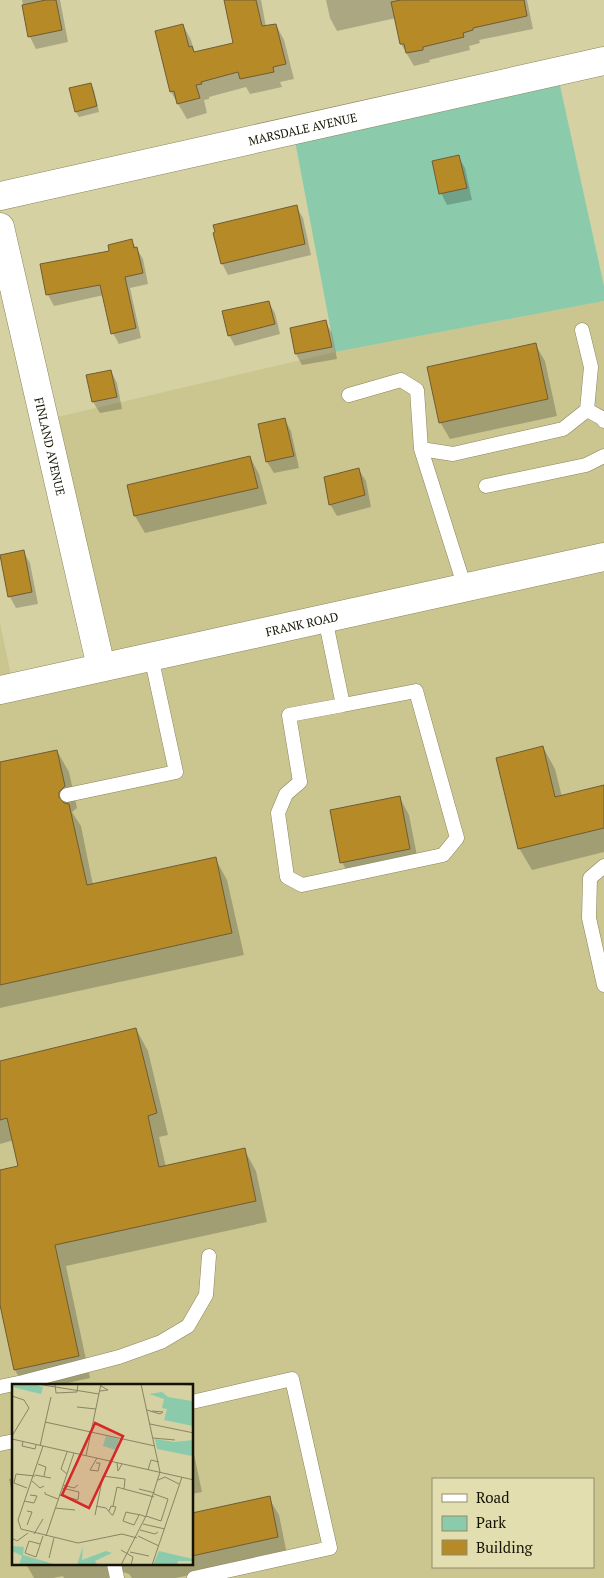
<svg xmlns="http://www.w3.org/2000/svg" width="604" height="1578" font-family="'PT Serif',serif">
<rect width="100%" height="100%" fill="#d5d1a3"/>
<path fill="#cbc690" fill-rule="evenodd" d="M604,301V1578H0V623L11,675L92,657L40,421L335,352ZM14,1386H192V1564H14ZM433,1479H593V1567H433Z"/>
<path fill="#8bcbac" d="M559,81L604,286V301L335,352L295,141Z"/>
<path fill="#0003" d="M22,0H60L68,42L36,49L30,37Z
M225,0H261L266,27L276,25L284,40L294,79L280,82L282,87L250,94L246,87L209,97V99L204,100L207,113L187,119L171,92L156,32L183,25L191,40L195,53L234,44Z
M326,0H527L533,29L479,40L480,43L469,46L470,50L429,60L430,62L414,66L401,44L396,18L337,31L330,18Z
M90,84L94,90L99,112L79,117L76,112Z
M458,156L465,168L472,200L447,205L441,193Z
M296,206L303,218L311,255L228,275L222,263Z
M132,241L143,259L148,284L130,288L141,338L119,344L113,333L104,295L54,306L48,295L42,265L110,252Z
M269,303L275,313L280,334L235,346L229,335Z
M325,321L332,333L337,359L302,365L296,354Z
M535,344L545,361L557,416L450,439L440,422Z
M111,371L117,383L122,409L100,413L93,402Z
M285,420L291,431L299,468L274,473L267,462L259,425Z
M250,457L259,474L267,504L145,533L135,516L128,486Z
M359,470L366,481L371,507L337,516L330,504Z
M23,551L30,563L38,604L16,608L10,597L1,556Z
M543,747L555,769L562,797L604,786V852L532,870L519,848Z
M57,751L69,772L77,808L72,812L81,826L93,885L215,858L227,880L244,955L0,1008V763Z
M400,798L409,815L419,866L351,879L342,862Z
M136,1029L148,1051L168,1135L159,1137L166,1167L244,1149L256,1171L267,1222L66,1266L90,1378L54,1386H24L15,1370L0,1299V1171L20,1166L14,1140L0,1144V1062Z
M192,1445L202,1492L192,1494Z
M14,1478V1503L9,1479Z
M269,1498L279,1515L287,1554L176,1578H132L129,1574L123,1572L115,1578H64L63,1576L53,1578H34L26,1564H192V1514Z"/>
<path fill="#b68a27" stroke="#705c35" d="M46,0H56L62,30L28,37L22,5Z
M224,0H256L262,26L276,24L286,64L273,67L274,72L240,79L238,72L201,82L202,84L196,85L200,98L177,104L174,91L170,92L155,31L183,24L189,47L192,46L194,52L233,43Z
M401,0H524L527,16L473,28V30L463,33L464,37L423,47V50L406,53L404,44H400L391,2Z
M91,83L97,106L75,112L69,88Z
M459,155L467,188L439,194L432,161Z
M297,205L305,244L221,264L213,233L215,232L213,225Z
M132,239L134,248L137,247L143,273L125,277L136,328L111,334L100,285L46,295L40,264L109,251L108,245Z
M269,301L275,324L228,336L222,311Z
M326,320L332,347L295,354L290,328Z
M536,343L548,399L439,423L427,367Z
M111,370L117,397L92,402L86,375Z
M285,418L294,456L266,462L258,424Z
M250,456L258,488L134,516L127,485Z
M359,468L365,495L329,505L324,477Z
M24,550L32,592L8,597L0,555Z
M543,746L555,797L604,785V828L518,849L496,758Z
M57,750L65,786L59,792V797L64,803L69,804L87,885L216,857L232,933L0,985V762Z
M400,796L410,849L340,863L330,810Z
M136,1028L157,1113L148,1116L159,1167L245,1148L256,1201L55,1245L79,1356L14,1370L0,1305V1170L18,1166L7,1118L0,1120V1061Z
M270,1496L278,1537L192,1556V1513Z"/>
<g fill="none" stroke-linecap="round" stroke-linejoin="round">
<defs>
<path id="service" d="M349,395L401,380L417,390L421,449L465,588
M587,410L602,418L604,421
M421,449L453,454L563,429L587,410L591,367L582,330
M486,486L586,465L604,456
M325,618L343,705L289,715L300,782L286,794L278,813L287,877L302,885L443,855L457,838L416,691L343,705
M67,795L176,772L151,656
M604,866L590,878L589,918L604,985
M0,1387L23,1382L119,1357L161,1342L188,1326L206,1295L209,1256
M192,1402L292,1379L330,1548L194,1578
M0,1444L14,1441
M114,1564L117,1578"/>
<g id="minor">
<path id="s1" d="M0,196L604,61"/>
<path id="s2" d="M0,227L101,667"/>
</g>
<g id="primary">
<path id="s3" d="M0,690L604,557"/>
</g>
</defs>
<use href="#service" stroke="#898559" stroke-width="15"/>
<use href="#minor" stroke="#898559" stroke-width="29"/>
<use href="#primary" stroke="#898559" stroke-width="29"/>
<use href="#service" stroke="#fff" stroke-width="14"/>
<use href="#minor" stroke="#fff" stroke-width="28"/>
<use href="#primary" stroke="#fff" stroke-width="28"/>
</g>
<g text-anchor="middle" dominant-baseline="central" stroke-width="4" stroke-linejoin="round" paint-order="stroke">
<g font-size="12" fill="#151303" stroke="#e2deb0">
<text stroke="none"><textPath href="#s1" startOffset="310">MARSDALE AVENUE</textPath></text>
<text stroke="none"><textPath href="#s2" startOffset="225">FINLAND AVENUE</textPath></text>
<text stroke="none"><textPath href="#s3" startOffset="309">FRANK ROAD</textPath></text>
</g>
</g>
<g transform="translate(12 1384)">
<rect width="181" height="181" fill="#d5d1a3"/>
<path d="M0,0H21L31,3L29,10L0,3ZM150,8L156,13L180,17L181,42L152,36L155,25L150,24L152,15L137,10ZM94,52L107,55L104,66L91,62ZM143,55L162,58L181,56L180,72L145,65ZM0,162L12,163L11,171L45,181H7L10,172L0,167ZM71,162L70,176L94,167L100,169L83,177L86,181H65ZM147,167L181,175V177H166L165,181H141Z" fill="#8bcbac"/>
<path fill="none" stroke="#888563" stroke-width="1" d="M25,0L87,10M43,0L44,9L65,8L66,0M160,0L182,1M88,7L96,6L89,2M0,12L12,16L17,24L0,52M65,23L84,25M135,26L148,30L151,28L140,27M33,38L143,62M138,40L182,49M141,54L163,56M0,55L182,96M11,58L10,62L23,65L24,61M28,62L39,13M31,62L6,136L9,145L66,159L110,150L125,154M74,72L89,0M84,79H88L86,87L78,86L85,74M105,79L106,87L110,80M26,80L34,83L32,92M136,86L139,76L147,78M55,90L49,85L55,68M23,91L39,94M146,96L153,93L167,100M20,97L28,104L32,102M51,101L62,104L66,101M15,104L2,99L4,90L23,92M127,105L143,109M33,108V110L46,115M47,111L66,116L67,108L50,104M12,117L22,119L25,112L18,111M84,122L94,124L100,131H101L104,123L99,122L97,127M101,122L105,103L112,105M43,124L63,126M15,127L20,128L15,141M83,131L91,92L113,95L112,105L142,113M127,131L122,141L111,137L114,128L118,129L129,131L134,133M134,132L149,137L156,115L142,110M131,140L153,145M128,146L143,150L146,148M22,150L31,135M34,152L62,69M126,152L147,162M0,154L5,157L16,149M28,160L17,157L13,169L24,173L31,152M109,166L121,173L119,181M118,168L137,172M37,174L42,154M109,181L134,132L148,88L129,0M140,181L170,93"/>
<path fill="#d62828" fill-opacity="0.15" stroke="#d62828" stroke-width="2.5" d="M83,39L111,52L77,124L50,111Z"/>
<rect width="181" height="181" fill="none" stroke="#151303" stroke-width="2.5"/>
</g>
<rect x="432" y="1478" width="162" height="90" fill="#e2deb0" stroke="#908d6b"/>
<rect x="442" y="1494" width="25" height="8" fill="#ffffff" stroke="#908d6b"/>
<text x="476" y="1503" font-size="15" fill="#151303">Road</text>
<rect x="442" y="1516" width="25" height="15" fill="#8bcbac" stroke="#908d6b"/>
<text x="476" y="1528" font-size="15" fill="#151303">Park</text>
<rect x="442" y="1540" width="25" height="15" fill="#b68a27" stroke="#908d6b"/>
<text x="476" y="1553" font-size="15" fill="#151303">Building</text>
</svg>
